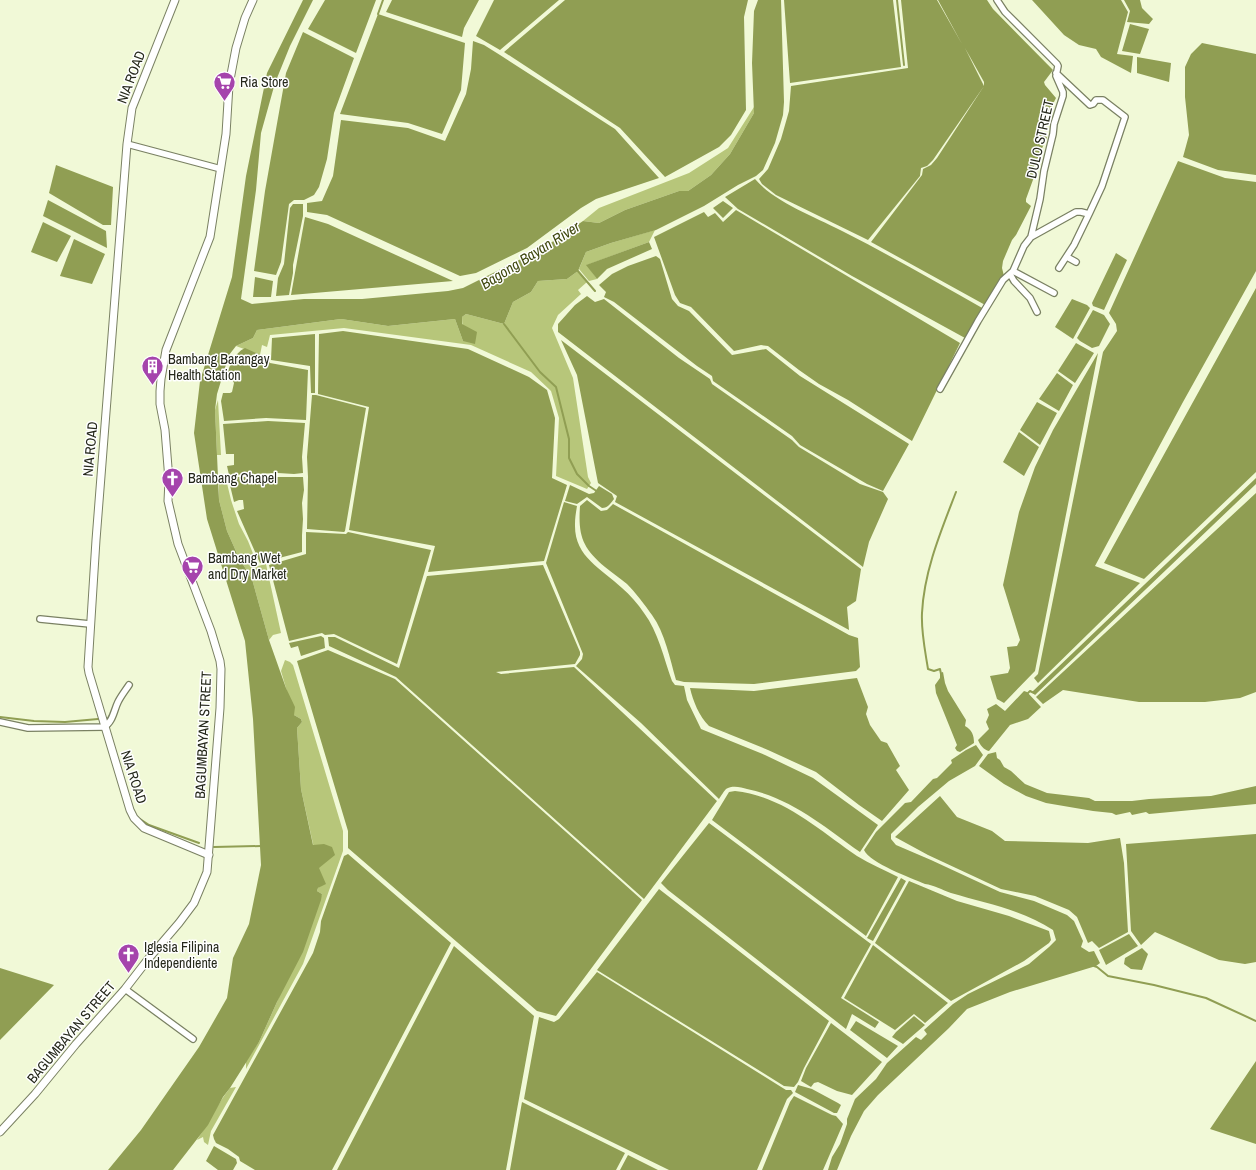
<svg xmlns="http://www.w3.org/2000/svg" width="1256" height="1170" font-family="'Archivo Narrow',sans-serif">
<rect width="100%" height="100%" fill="#f1f9d7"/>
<path fill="#b7c67a" d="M754,107V113L730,154L711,175L688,191H679L625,210L599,223L583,221L599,208L689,173L728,148Z
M655,230L649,242L587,265L597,279L589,281L579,269L586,252L611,243Z
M578,271L587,282L578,290L581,294L558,315L552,328L573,378L588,477L591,483L587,489L556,476L559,418L551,391L531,372L471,345L344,328L270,335L267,347L262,345L260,355L236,346L253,338L257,330L341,319L388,326L455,319L463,341L462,317L466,314L504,324L513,302L531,292L538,281L567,279Z
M218,400L221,455H217L215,410Z
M219,474L225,475L231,500L239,524L248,541L258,566L266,564L281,633L273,635L269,640L252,579L239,558L227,531L219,500Z
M285,660L290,662L293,665L343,831V851L303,964L246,1069V1061L259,1042L277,1002L322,894L317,891L318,888L322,885L301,789L297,728L302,722L301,719L294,715L281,671Z
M236,1087L211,1131L208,1145L204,1142L203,1137L197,1140C209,1123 217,1104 230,1088Z"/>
<path fill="#909e53" d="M303,0H313L290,46L275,83L261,133L256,190L241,299L252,304L304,299H362L448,291L463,288L523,258L552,242L583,221L599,223L625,210L679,191H688L711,175L730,154L754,113L752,63L754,11L758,0H781L784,102L783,115L775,143L763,170L756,176L738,185L704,206L656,230L611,243L586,252L578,271L567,279L538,281L531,292L513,302L504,324L466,314L462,317V324L477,332L475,344L463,341L455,319L388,326L341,319L257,330L253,338L236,346L229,355L217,394L215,410L219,500L227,531L239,558L252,579L269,640L286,688L295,707L294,715L301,719L302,722L297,728L301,789L313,845L324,844L332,847L335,855L319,868L326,884L318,888L317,891L322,894L321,900L303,952L277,1002L259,1042L230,1088L223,1097L208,1125L173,1170H108L141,1130L199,1047L227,998L233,958L249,924L261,865L253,719L245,641L207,519L194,433L200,381L232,277L246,176L267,73Z
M325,0H376L356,53L308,29Z
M392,0H479L464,28L462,37L386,12Z
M494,0H559L500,50L476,36Z
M565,0H748L744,17L746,110L731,135L719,147L665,177L620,128L504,52Z
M784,0H893L901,67L790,83Z
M901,0H937L962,44L938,0H987L993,9L1053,70L1044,82L1045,85L1056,98L1040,129V132L1047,137L1032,171L1034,177L1026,199V202L1031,206L1016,235L1012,240L1003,261L1002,268L1004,276L987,306L871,242L922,175L923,169L931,165L937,158L984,86V82L965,48L984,86L933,160L927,166L921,168L920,176L868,240L776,195L762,184L759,179L768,169L781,139L789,111L791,86L908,68Z
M1032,0H1121L1128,12L1117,54L1133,56L1131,73L1101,57L1096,49L1079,45L1064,35Z
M1124,0H1140L1142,8L1153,19L1149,24L1127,22L1130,11Z
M378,14L465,43L461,90L442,134L408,123L340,114Z
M1130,24L1149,29L1140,54L1122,51Z
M303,32L354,58L334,113L327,159L319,187L314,195L304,200H294L289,204L281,262L276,275L254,271L265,191L286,73Z
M473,41L484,45L500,55L615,129L659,178L596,199L581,208L527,248L476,273L460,276L327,215L307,212V203L322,201L333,176L341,120L408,128L445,141L466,94L471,69Z
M1202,43L1256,54V175L1218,170L1183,157L1189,135L1185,97V67L1191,54Z
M1137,57L1171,63L1169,82L1137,73Z
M1178,161L1225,178L1256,182V271L1183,402L1095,566L1140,583L1038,683L1034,678L1038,674L1103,352L1117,331L1116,324L1109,313Z
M56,165L113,187L111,225H103L49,193Z
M755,179C775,203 818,218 846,233C893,257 938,283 984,309L966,338H965L852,276L738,209L725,197Z
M48,200L106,231L107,248L43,216Z
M723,201L733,208L723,218L713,208Z
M293,204H303V216L293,265V273L289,295L276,296L278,278L284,264L290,208Z
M736,210L960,343L912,441L848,400L819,384L799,370L768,346L761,345L734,351L691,307L680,303L675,295L654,237L704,212L708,217L715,213L723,222Z
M305,217L328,224L453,281L291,295Z
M43,222L71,236L57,262L31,252Z
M74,239L105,254L92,284L60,276Z
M649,242L652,249L607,269L597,279L586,265Z
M1116,253L1127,260L1104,310L1093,306L1092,303Z
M656,256L660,259L672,299L678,306L689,311L732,355L766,349L800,376L909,444L883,491L867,484L800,445L792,436L713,381L712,376L697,366L614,302L604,297L606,292L599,285L612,274L628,266Z
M255,277L273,281L271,297H253Z
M1256,288V472L1144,579L1104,563Z
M587,296L595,302L604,299L679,358L710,379L712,384L792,440L799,447L860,484L883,492L888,499L869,542L863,567L558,332V324L575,305Z
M1072,299L1087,305L1090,308L1073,339L1055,327Z
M1093,310L1104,315L1110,324L1099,346L1092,348L1080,341L1077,338Z
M343,331L468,349L529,377L547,390L555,418L552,478L567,485L544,561L428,572L435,546L349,530L369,407L318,394L319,334Z
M315,334V393H311L310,366L271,360L272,338Z
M561,340L861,569L856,601L847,607L849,630L615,502L617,496L598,483L577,375Z
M1076,343L1094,353L1075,383L1058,371Z
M245,348L267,358L270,363L308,370L306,420L266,418L224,421L221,401L223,393H230L232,392L234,383L233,381L226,379C228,368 234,353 245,348Z
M1098,353L1035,671L1004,703L997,699L990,676L1008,673L1010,668L1007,647L1017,646L1020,640L1003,585L1019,512L1035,467L1053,430Z
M1057,373L1073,385L1059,411L1039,399Z
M312,395H316L366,408L345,531L344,532L307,529L308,477L307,457Z
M1037,402L1057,413L1040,445L1020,430Z
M268,421L305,423L302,457L303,473L294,474L278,473L229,475L227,466L234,465V454H226L223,424Z
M1019,432L1039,447L1024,476L1003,462Z
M228,477H303L304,490L302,503L303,519L302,535V552L260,563L237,511L244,509L243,500H239L234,502Z
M1256,478V484L1035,695L1032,692Z
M570,485L589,494L594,493L599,486L612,494L614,499C611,503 608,508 602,508L587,497L577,504L565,501Z
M1256,493V692L1240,698L1205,702H1139L1063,690L1043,704L1036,697Z
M587,500L601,511L607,510L613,504L849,635L858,638L860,667L856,671L754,684L684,682L676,680C670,659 665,633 652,615C645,605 635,592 627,584C620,578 612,573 605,567C582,548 578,535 580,506Z
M564,502L577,506C576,512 575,518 575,524C574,557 601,568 622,588C630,595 638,604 644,613C658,631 664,659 672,681L675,685L684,686L687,700L701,729L765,755L813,778L878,825L860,852C825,827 791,798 747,789C741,787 732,785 726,789C724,791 721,796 719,799L641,723L576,666L582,659L583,654L546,563Z
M306,532L346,534L348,532L431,550L397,664L334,634L325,635L322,633L289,641L269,565L306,554Z
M543,565L580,652V655L575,664L496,672L501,674L574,667L717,801L644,899L396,677L329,646L328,637H335L399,668L427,576Z
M321,636L324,638L325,648L301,656L298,646L291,648L289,643Z
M328,650L395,679L642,900L556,1016L537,1011L348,848V831L297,661Z
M943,672L945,683L948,691L966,720L965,726C972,730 974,735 974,743L960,752L957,751L955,748L957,745L936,693L935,685L940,678V673Z
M857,678L868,707L866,714L870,725L881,741L887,743L900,766L896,770L909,790L882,821L859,805L816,772L768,750L709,726C699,716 693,701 690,688L754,691Z
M1024,691L1027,692L1041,707L1028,719L1010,725L989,751C984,750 980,745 978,740L989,729L986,722L989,715L987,709L996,704L1005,711Z
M976,745L983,755L975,766L949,781L918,807L891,834V839L896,845L931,860L1000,892L1034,901L1067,915L1074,921L1083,941L1081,947L1089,952L1094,951L1100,963L1096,966L1010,992L967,1009L949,1028L878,1095L864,1111L851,1136L837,1170H828L832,1157L840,1144L847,1124V1119L855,1099L876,1079L887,1063L916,1037L921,1040L927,1034L924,1030L953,1004L968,994L1029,964L1049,947L1056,940L1053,930C1023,910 985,903 951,893C942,890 934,885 925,884C911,878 870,863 864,850L876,832L905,803L911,802L933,779L937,778L952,763L951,760L966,750Z
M996,752L997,758L1000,760L1004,767L1011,771L1025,784L1047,793L1089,798L1095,801H1132L1149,799L1211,796L1256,786V804L1149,814L1146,812L1132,815L1130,812L1116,815L1112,813L1093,811L1046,803L1026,796L1004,784L979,766L988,754Z
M735,791C783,796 819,830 857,856C870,864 885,870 898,877L866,936L712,820L729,792Z
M940,796L957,817L992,831L1005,841L1088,843L1120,838L1124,863L1128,932L1099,948L1092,941L1088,943L1077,917L1069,910L1035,896L1001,889L928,855L895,837Z
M709,823L871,944L841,998L879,1022L875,1028L852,1014L846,1029L668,890L661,883Z
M1256,834V962L1245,964L1219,960L1155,932L1141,945L1131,931L1126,844Z
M348,854L451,943L332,1170H255L240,1161L239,1157L228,1149L216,1143L214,1139L213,1135L313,953L320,932L321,921L344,856Z
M901,878L906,881L873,941L867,938Z
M909,881L957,901L1009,916L1049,931L1051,940L1049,943L1024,961L951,1001L875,943Z
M659,889L829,1021L804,1068L798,1082L794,1087L784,1086L597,970Z
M1129,934L1138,946L1106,965L1099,950Z
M873,945L948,1003L925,1023L914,1014L895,1030L844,998Z
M454,946L534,1016L506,1170H337Z
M1142,948L1148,954L1142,970L1131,969L1124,964L1125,958Z
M0,968L54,985L0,1040Z
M597,972L786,1090H791L793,1093L787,1099L757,1170H669L524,1099L539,1017L554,1022L559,1019Z
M914,1016L925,1025L903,1044L892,1037L896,1032Z
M856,1021L898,1046L887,1058L850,1030Z
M831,1023L882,1062L852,1095L837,1091L818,1082L814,1083L811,1087L801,1081L806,1068Z
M1256,1061V1144L1210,1129Z
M798,1085L812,1089L838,1103L841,1105L837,1113H834L795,1092Z
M794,1096L832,1115L836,1116L843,1124L823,1170H762L790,1102Z
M522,1102L625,1153L616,1170H510Z
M214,1146L236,1159L237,1163L233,1170H218L206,1161Z
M628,1155L658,1170H620Z"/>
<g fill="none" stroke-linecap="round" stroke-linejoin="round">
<path stroke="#909e53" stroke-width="2" d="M897,0L904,65
M378,14L383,0
M577,270L595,291
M504,324L540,372L556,387L569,439V458L577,474L589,486L598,492
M941,674L940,669L934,671L928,669C925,650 921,632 922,613C924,571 941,531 956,492
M1027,694L1030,691L1034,693
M0,717L34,721L65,722L98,719
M140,819L149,825L199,843
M214,847L261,846
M1094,966L1097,967L1108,976L1154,985L1206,998L1256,1021"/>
<defs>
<path id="minor" d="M997,0L1005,12L1057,64L1058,66L1056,76L1063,92V96L1054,124L1053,134L1044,171L1040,199L1031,237
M127,144L221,169
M1067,257L1076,262
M1059,268L1074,245L1089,214
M1013,271L1054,293
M1010,274L1014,281L1030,298L1037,312
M940,389L978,321L1003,280L1013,271L1024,246L1031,237L1076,212H1081L1089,214L1102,186L1125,117L1103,100H1096L1093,104L1090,105L1056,73
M40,619L90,624
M0,722L28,728L104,727C113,722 114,710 118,702C121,696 125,691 129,685
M125,989L193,1039"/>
<path id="tertiary" d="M175,0L132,108L127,144L96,540L88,667L89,673L130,810L134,818L144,828L209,855"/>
<path id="secondary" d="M0,1132L35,1094L76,1044L125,989L149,958L179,923L194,903L207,872L220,708L221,669L220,661L211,631L178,544L168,501L169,480L165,430L160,404V391L161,379L166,350L210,237L226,134L229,85L236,48L245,18L253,0"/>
</defs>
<use href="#minor" stroke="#7a8163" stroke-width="8"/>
<use href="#tertiary" stroke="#7a8163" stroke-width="9"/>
<use href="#secondary" stroke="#7a8163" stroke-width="9"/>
<use href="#minor" stroke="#fff" stroke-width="5.5"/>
<use href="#tertiary" stroke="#fff" stroke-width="7"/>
<use href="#secondary" stroke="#fff" stroke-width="7"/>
</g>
<defs>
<symbol id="supermarket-pin" viewBox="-11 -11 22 30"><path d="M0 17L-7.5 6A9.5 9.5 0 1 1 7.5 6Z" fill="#a544ac" stroke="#fff"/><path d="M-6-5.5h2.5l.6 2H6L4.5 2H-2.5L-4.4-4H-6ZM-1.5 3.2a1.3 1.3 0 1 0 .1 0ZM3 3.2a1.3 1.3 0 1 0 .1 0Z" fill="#fff"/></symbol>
<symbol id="building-pin" viewBox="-11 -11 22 30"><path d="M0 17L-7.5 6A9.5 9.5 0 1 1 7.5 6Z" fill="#a544ac" stroke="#fff"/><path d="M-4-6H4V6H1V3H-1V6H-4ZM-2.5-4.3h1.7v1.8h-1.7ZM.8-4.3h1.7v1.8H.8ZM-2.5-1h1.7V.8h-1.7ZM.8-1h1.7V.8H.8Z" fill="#fff"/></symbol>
<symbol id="church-pin" viewBox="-11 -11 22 30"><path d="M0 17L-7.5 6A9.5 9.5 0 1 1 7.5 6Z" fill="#a544ac" stroke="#fff"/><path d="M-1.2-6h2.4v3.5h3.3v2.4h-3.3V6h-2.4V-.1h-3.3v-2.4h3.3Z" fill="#fff"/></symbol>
</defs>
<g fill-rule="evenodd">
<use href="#supermarket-pin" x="212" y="70" width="25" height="34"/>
<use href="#building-pin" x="140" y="354" width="25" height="34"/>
<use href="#church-pin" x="160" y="466" width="25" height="34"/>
<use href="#supermarket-pin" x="180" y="554" width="25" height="34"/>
<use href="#church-pin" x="116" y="942" width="25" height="34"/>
</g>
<g text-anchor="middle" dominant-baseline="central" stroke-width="3" stroke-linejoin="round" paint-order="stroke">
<g font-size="14" fill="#25281b" stroke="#fff">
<text transform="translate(131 77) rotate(-69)">NIA ROAD</text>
<text transform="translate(1040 139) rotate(-77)">DULO STREET</text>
<text transform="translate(90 449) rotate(-85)">NIA ROAD</text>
<text transform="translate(203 735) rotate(-87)">BAGUMBAYAN STREET</text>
<text transform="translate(134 777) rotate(72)">NIA ROAD</text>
<text transform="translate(71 1032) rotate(-50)">BAGUMBAYAN STREET</text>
</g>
<g font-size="14" fill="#25281b" stroke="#fff" text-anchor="start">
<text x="240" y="82">Ria Store</text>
<text x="168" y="359">Bambang Barangay<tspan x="168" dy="16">Health Station</tspan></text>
<text x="188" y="478">Bambang Chapel</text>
<text x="208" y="558">Bambang Wet<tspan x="208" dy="16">and Dry Market</tspan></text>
<text x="144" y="947">Iglesia Filipina<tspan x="144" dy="16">Independiente</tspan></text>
</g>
<g font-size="15" font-style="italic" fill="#3e470d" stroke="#fff">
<text transform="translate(530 255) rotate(-32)">Bagong Bayan River</text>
</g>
</g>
</svg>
